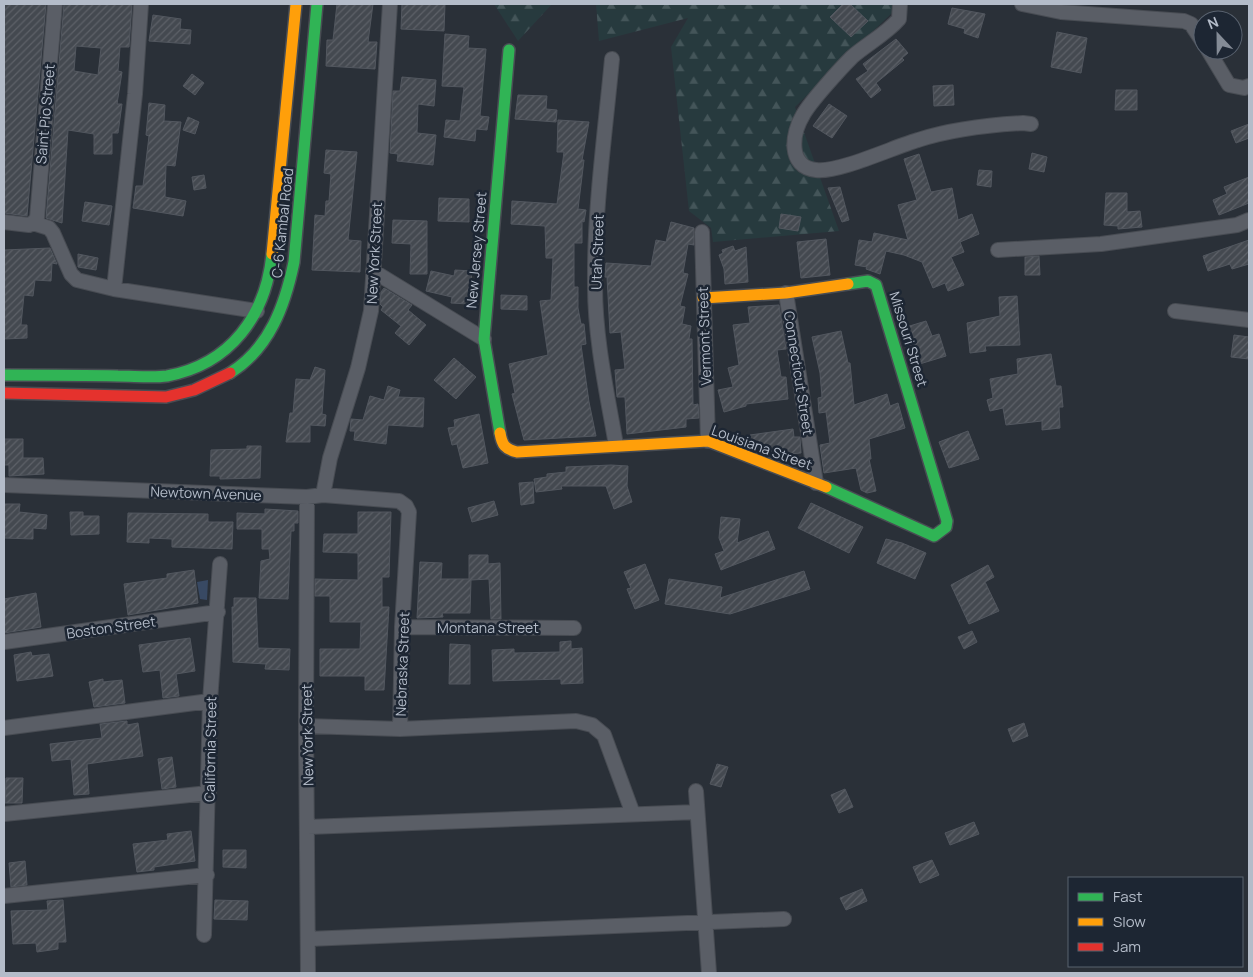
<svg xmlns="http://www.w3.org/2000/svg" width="1253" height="977" font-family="Manrope,sans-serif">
<defs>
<pattern id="forest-firs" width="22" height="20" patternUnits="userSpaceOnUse" patternTransform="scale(1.25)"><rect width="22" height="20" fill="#273a3e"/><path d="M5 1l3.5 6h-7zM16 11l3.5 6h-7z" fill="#445559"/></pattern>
<pattern id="building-hatch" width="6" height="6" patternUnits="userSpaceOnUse" patternTransform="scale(1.25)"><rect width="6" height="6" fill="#444950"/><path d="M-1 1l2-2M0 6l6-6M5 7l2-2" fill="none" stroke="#5d6168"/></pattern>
</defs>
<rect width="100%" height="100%" fill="#2a3038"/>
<path fill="url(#forest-firs)" d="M494,4H552L518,41Z
M596,4H894L898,7L795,107L839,231L713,242L711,228L689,211L671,47L688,18L599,41Z"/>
<path fill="#384963" d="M208,580L207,600L200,599L197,582Z"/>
<path fill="url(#building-hatch)" stroke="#52575f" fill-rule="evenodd" d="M4,4H46L27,216L4,213Z
M64,4H132L129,47H120L118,71L122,72L117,104H122L118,133H112V154H94V134L68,130L62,223L46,218ZM76,46L101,48L98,75L74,71Z
M337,4H373L368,42H377L375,69L326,66L327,40H333Z
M402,4H445L444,31L401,29Z
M843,4H850L868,21L851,37L830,17Z
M952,8L985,14L978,38L964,33L965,29L948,24Z
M153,15L181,19L180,29L191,30L190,44L149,41Z
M1057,32L1087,38L1081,73L1051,67Z
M445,34L469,36L468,48L486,49L480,116L489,117L487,130L476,129L475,141L444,137L446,120L460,121L464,87L442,86Z
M896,39L908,53L902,58L904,60L876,83L881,90L871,98L856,79L868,71L863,64Z
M192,74L204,83L195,95L183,86Z
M402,77L436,80L434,106L418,104L417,133L436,135L433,165L397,161L398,154L390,153L393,91H400Z
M953,85L954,105L934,106L933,86Z
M1116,90H1137V110H1115Z
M518,95L547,96L546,109L557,110L556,122L515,119Z
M149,103L165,105L164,121L181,122L175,166L166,165L165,197L186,201L183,216L133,208L136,186H143L149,136L146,135Z
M829,104L847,116L832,138L813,126Z
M188,117L199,122L195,134L183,130Z
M558,120L589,122L582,160H584L578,209L586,210L584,222L582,221V243H574V287H578V308L581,324H584L586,344L581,345L589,402L596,436L524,440L512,394L515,393L509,364L548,355L540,301L551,300L553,258H546L545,226L511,224L512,201L557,204L564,152H557Z
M1249,124V138L1236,143L1231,131Z
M326,150L357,152L348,240L361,241L360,272L312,270L315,215L325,216L326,201H329L331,174L324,173Z
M1032,153L1047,157L1044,172L1029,169Z
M919,154L931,192L952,188L958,220L972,214L979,234L960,242L964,252L951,257L964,285L948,291L945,283L933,288L922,262L904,255L886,251L880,274L866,269L867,267L855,265L859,240L872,242L874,233L908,240L898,205L917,200L904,159Z
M979,170L992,171L991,187L977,185Z
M204,175L206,188L194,190L192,177Z
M1249,177V203L1219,215L1213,200L1227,194L1224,187Z
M840,187L849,220L842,222L828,188Z
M1106,193H1127V212L1140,211L1142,227L1118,229V226L1104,225Z
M439,198L469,199V222L438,221Z
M85,202L112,206L109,225L82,221Z
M781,214L801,217L798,231L779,228Z
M393,220L427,221V274H410L411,244L392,243Z
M671,222L694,228V245L688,244L683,273L688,274L680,306L685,307L682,324L691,326L689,339H692L693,405L698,404L699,418L686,419V427L627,434L625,397H617L615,370L625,369L621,332L610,333L607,277H605L606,263L651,266L656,240L666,242Z
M826,239L830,275L801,278L797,242Z
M1249,240V264L1232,269L1230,264L1208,271L1203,256Z
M733,246L735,251L746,247L748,282L725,284L724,269L719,255L723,253L722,250Z
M50,248L57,264L52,263L51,281L35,280L33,296L24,295L21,325H27V338L4,339V250Z
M78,254L98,258L96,270L78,267Z
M1039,256L1040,275H1025V257Z
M455,270L472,271L469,304L451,303L452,297L426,291L431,271L454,276Z
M384,288L412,305L408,310L426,325L409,345L395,333L401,326L381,310L383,307L380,304L381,292Z
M501,295L527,296V310L501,309Z
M1017,296L1020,345L985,346L986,351L970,353L967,323L1000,316L999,297Z
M779,305L786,349L777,350L781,377H786L788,399L746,404V406L724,412L718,390L733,387L728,368L739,365L733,325L750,323L748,307Z
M926,321L932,336L939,334L946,356L913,366L903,328Z
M841,331L848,363H850L854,405L887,394L890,406L898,403L905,428L869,439L871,459H869L876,491L867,493L861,490L856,468L824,473L820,445L830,443L826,412L819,413L818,398L822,397L820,373L812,337Z
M1234,335L1249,337V359L1231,357Z
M1051,354L1056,386H1061L1063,407H1059L1060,428L1042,430V421L1006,425L1003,408L990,411L987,400L993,398L990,379L1018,374L1017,359Z
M454,358L476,377L456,399L434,380Z
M315,367L325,370L322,414L326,415L325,426L310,425V442H286L290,413H293L296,379L310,380Z
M388,386L400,390L398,397L424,398L423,427L388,425L386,444L354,440L355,431H350L351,419L363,420L370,396L384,400Z
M479,414L488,463L463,468L457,444L452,445L448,428L455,427L454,420Z
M793,429L794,437H800L801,453L778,455L776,452H770L766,451V448L751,445L750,435Z
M968,431L979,459L949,468L939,442Z
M4,439H23V458H43L44,474L9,476V465H4Z
M247,446H261L260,478L220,479V476H210L211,450L247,449Z
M611,465L628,466L627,486L632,502L614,509L606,486H561L562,489L536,492L534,479L547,477V474L566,472V467Z
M533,482L534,503L521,505L519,483Z
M494,501L498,515L472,522L468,508Z
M811,503L863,527L849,553L798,528Z
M4,504H20L19,512L47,515L46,529L33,528V539L4,538Z
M265,509L298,511V523H294V531H291L288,599L259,598L261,561L270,559L269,549H262V529H237V513L265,514Z
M70,512H83V516H99V534L71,535Z
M358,512H391L389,577H382V607H389L384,690H365V676H320V649H360L361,622H330V596H315V579L358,580V553L323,552L324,534H358Z
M128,513L208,514V522H233L232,549L172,547V539L149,538V543L127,542Z
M721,517L740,519L737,543L768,531L775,549L721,570L715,554L724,551L719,538Z
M886,539L902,543L926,553L915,579L877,563Z
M469,555H488V564L500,563L501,619H491L489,579L471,580L470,613H442L443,617L417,618L420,562L442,563L441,579H469Z
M645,564L659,600L635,609L627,589L631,588L624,572Z
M988,565L994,577L985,582L999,611L969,624L951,585Z
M194,570L198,603L128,615L124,584L167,578V574Z
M804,571L810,589L730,614L665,604L669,579L722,587L720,598Z
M36,593L41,627L4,633V599Z
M234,598H256L258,648L290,649L289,670L265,669L266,664L233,662L232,607H234Z
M972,631L977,642L964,649L958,637Z
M190,638L195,671L176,674L179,696L163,698L160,670L143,672L139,645Z
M571,641V649L582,648L583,683L561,684V679L493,681L492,650L514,649V653L560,652V642Z
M450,644L470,645V684H449Z
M31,652L32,656L49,654L53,676L17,681L14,655Z
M103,679V682L122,680L125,703L94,707L89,682Z
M127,721V725L138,723L143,756L87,764L89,794L74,795L71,759L52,761L50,744L102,738L100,724Z
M1024,723L1028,736L1013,742L1008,729Z
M172,757L176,787L162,789L158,759Z
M717,764L728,767L721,787L710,784Z
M6,778H23L22,803H5Z
M845,789L853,807L839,813L831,795Z
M974,822L979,834L950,845L945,833Z
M191,831L195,861L154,867V870L137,872L133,844L168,840L167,834Z
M223,850H246V868L223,867Z
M932,860L939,875L920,883L913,867Z
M25,861L27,885L11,887L9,863Z
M862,889L867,901L846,910L840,898Z
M63,900L66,942H58V949L37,952L36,943L13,944L11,911L48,910L47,901Z
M215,900L248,901L247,920L214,919Z"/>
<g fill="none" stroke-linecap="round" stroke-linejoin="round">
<defs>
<path id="street" d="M900,4L899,19C886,34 867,44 852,57C841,68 810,102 803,115C792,133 787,167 816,170C838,173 894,147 918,140C952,129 987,125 1023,123L1031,124
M1022,4L1061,12L1184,21L1191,24L1203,42
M1208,50L1229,85L1244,88L1249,86
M612,59C605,134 594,211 595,286C595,339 607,393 616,445
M4,222L29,225L33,223
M33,223L49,228L53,233L71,274L77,280L114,289L257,311
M33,223L37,218L55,4
M702,232L708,441
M998,250L1101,244L1237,225L1249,220
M373,271L484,339
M114,289L135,94L141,4
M786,293L816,483
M1175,311L1249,320
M4,485L307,497L323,495L399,501L406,506L409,512L402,627L400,729L306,726
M323,495L330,458L358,368L371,311L390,4
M307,497L306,726L308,973
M402,627L574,628
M4,642L218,612
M4,728L210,701
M400,729L576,721L592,725L604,735L633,814
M696,791L709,973
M4,814L209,793
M308,827L697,812
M4,896L207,875
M204,935L210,701L220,564
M308,939L784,919"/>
<path id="fast" d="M230,373C270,348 285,305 294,262L317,4
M4,375C42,375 80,375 118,376C134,376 152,378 167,376C231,364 266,315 272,254
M500,433L484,339L509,50
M826,487L934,536L946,527L947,521L876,285L868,281L848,284"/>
<path id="slow" d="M272,254L296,4
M703,298L786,293L848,284
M500,433C502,445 505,449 517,452L708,441L826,487"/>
<path id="jam" d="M4,393L166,397L194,390L230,373"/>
</defs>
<use href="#street" stroke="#484c53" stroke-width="16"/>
<use href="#fast" stroke="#484c53" stroke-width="14"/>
<use href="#slow" stroke="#484c53" stroke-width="14"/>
<use href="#jam" stroke="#484c53" stroke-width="14"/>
<use href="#street" stroke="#5a5e66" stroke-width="14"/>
<use href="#fast" stroke="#30b455" stroke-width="11"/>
<use href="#slow" stroke="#ff9f0a" stroke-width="11"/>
<use href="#jam" stroke="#e5322d" stroke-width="11"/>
</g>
<g text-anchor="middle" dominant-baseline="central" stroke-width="5" stroke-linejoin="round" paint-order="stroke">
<g font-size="14" fill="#b4bcc9" stroke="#1d2633">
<text transform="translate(45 114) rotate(-85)">Saint Pio Street</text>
<text transform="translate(282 223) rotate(-84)">C-6 Kambal Road</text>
<text transform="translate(476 250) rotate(-85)">New Jersey Street</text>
<text transform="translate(597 252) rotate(-88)">Utah Street</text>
<text transform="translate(374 253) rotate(-87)">New York Street</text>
<text transform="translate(704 336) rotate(-92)">Vermont Street</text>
<text transform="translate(909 339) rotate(73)">Missouri Street</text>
<text transform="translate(799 373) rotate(81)">Connecticut Street</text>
<text transform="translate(762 447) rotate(20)">Louisiana Street</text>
<text transform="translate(206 493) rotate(2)">Newtown Avenue</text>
<text transform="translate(111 627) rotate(-8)">Boston Street</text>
<text x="488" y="627">Montana Street</text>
<text transform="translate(402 664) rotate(-88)">Nebraska Street</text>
<text transform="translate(307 735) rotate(-91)">New York Street</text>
<text transform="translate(210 749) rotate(-89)">California Street</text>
</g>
</g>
<rect width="1253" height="977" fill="none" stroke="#b4bcc9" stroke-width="10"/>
<rect x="1068" y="877" width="175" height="90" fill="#1d2633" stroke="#59626f"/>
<rect x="1078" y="893" width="25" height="8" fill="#30b455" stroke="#59626f"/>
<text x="1113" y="902" font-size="15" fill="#b4bcc9">Fast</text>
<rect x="1078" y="918" width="25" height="8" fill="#ff9f0a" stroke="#59626f"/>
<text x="1113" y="927" font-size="15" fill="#b4bcc9">Slow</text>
<rect x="1078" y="943" width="25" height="8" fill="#e5322d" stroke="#59626f"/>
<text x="1113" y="952" font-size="15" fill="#b4bcc9">Jam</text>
<g transform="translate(1218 35) rotate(338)"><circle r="24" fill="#1d2633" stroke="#59626f"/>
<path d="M0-4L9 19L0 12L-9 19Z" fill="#848b96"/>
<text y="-8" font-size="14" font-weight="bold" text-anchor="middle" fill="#b4bcc9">N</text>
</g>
</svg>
